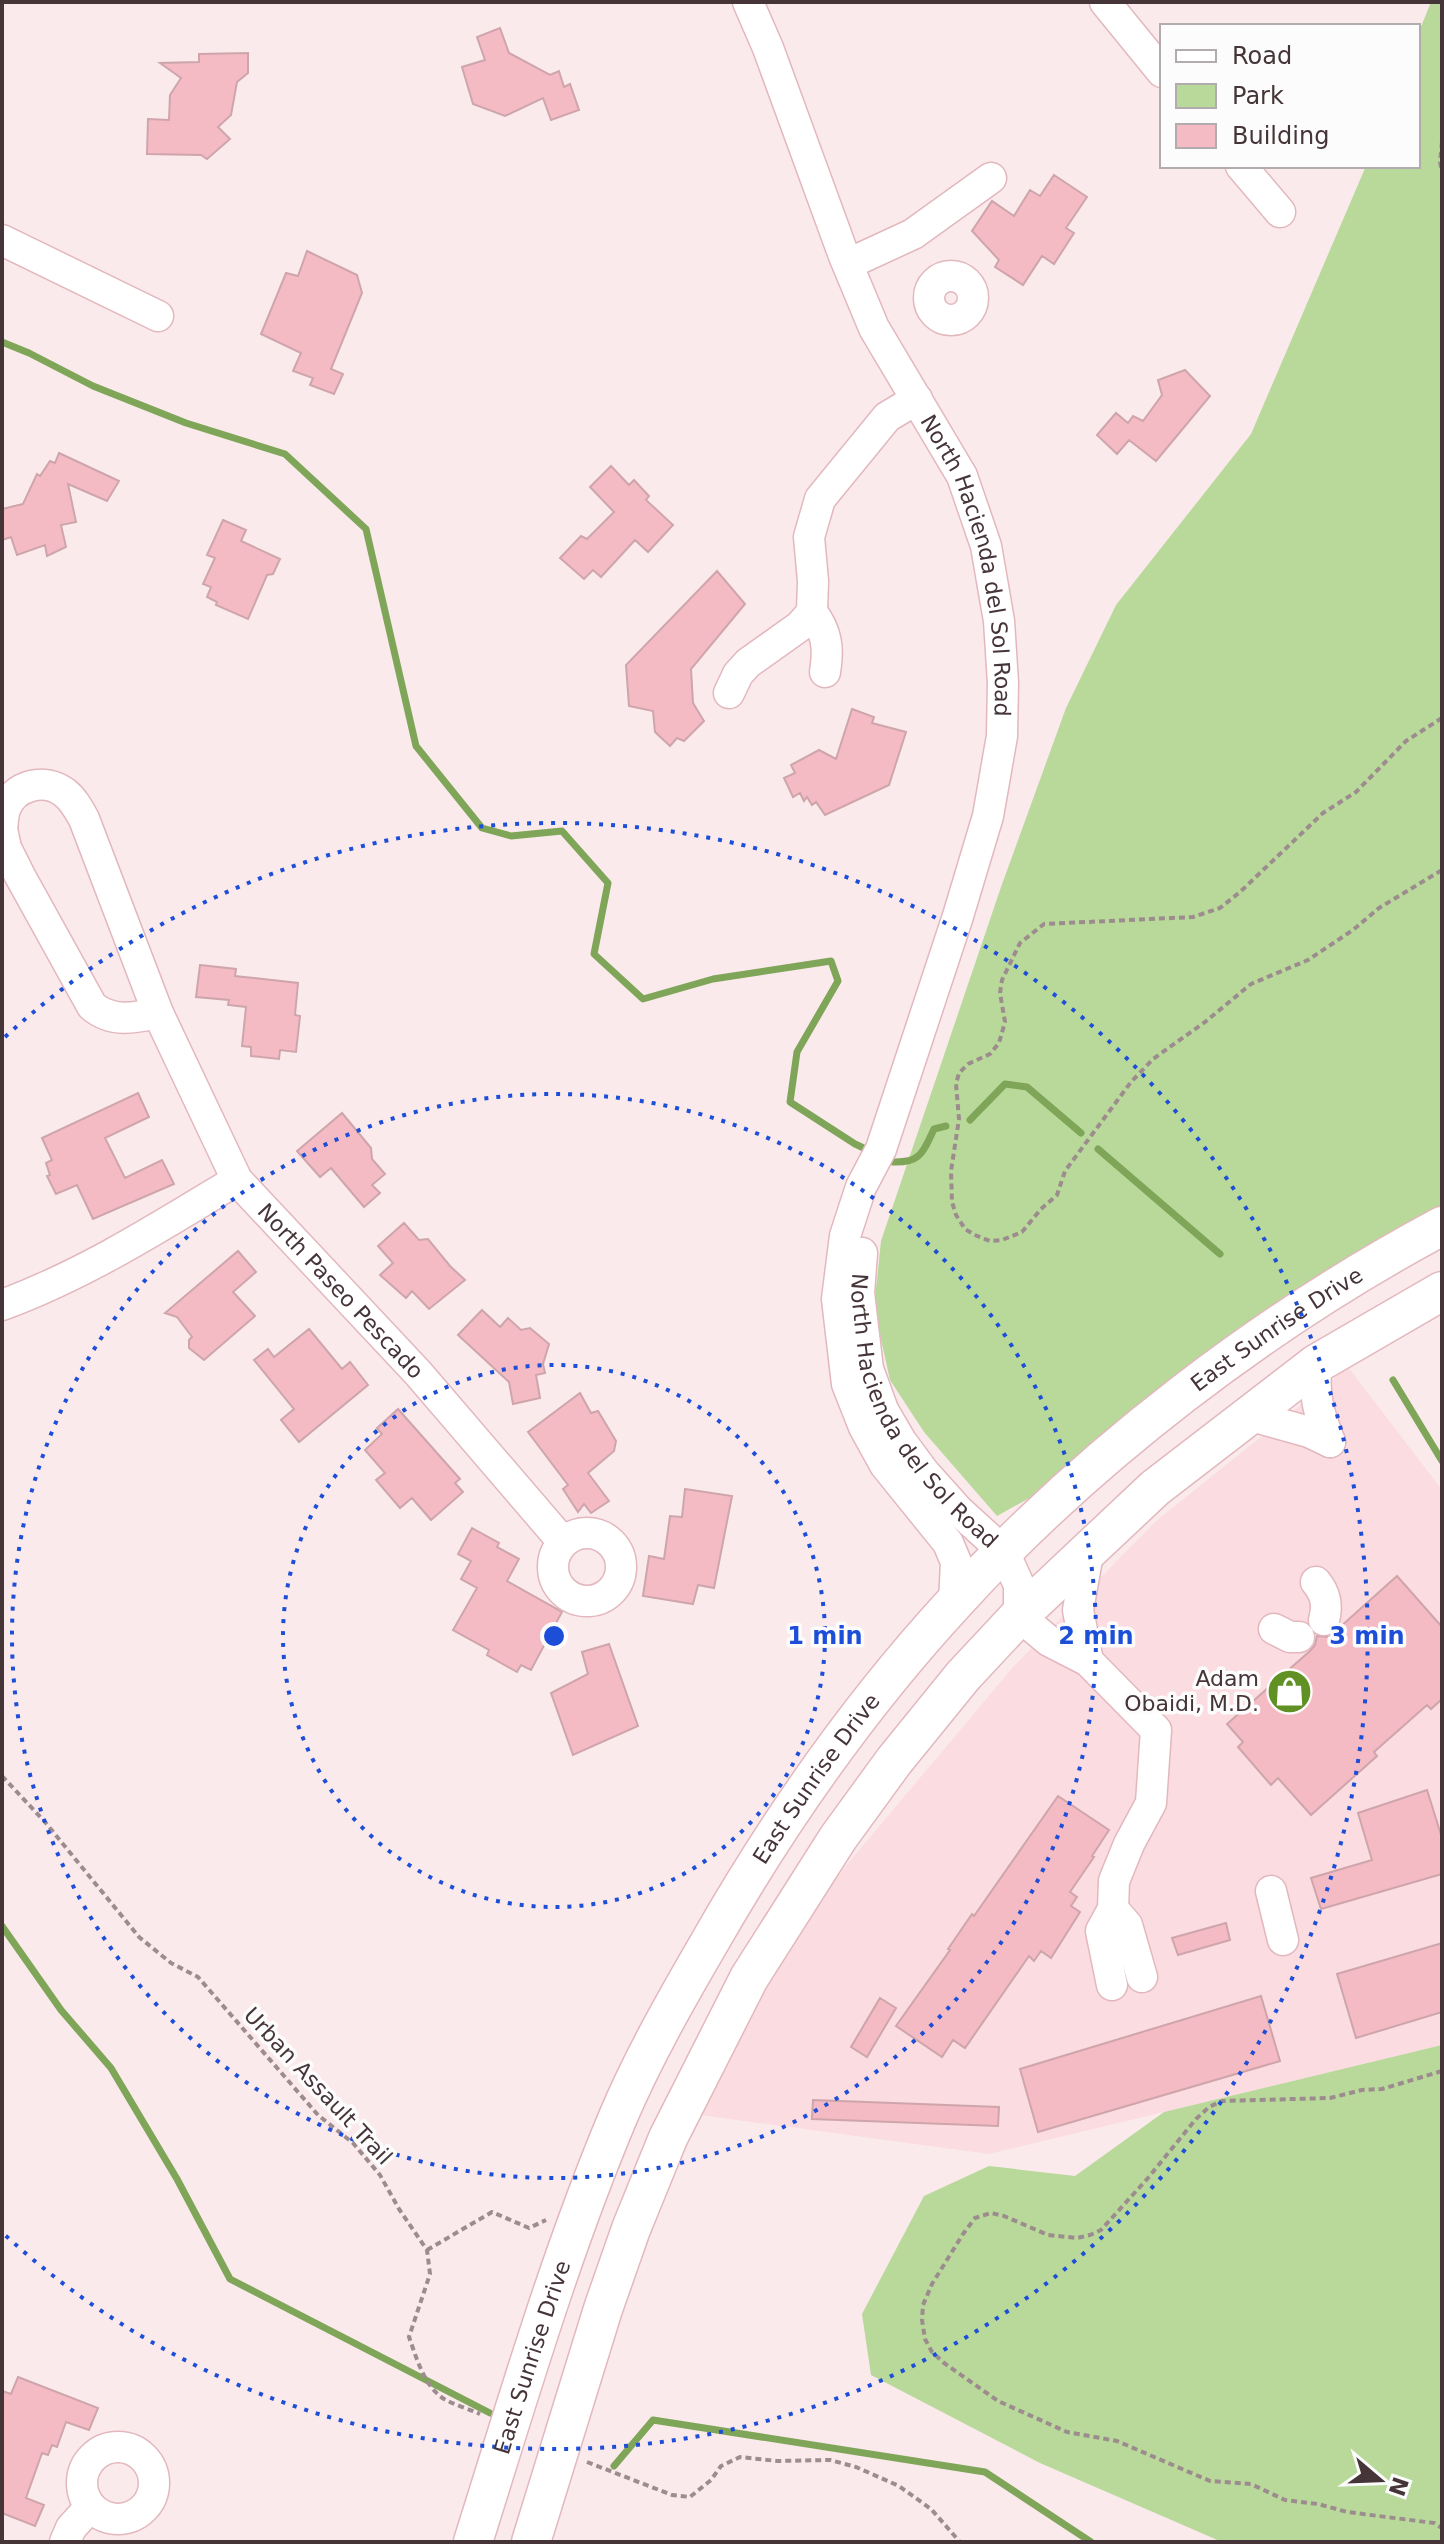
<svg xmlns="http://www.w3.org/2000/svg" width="1444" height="2544" font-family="'DejaVu Sans',sans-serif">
<rect width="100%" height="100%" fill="#fbeaec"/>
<path fill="#fbdce0" d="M1348,1367L1442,1490V2045L989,2154L700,2115L762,1994L834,1880L1014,1666L1155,1522Z"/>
<path fill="#b8d99a" d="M1431,2H1442V1226L1110,1453L997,1516L924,1432L890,1380L874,1308L881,1241L1001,887L1066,708L1116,605L1251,434L1366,166H1418V34Z
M1442,2045V2542H1222L1040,2463L871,2375L862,2314L924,2196L989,2166L1075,2176L1164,2112Z"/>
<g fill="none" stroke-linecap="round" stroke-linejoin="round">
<path stroke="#7fa558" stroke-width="7" d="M2,342L29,353L93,386L186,423L285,454L366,529L416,746L482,828L511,836L562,831L608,883L594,954L643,999L713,979L831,961L838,981L797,1052L790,1102L855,1144L868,1150
M970,1120L1005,1084L1027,1087L1081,1133
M1098,1149L1220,1254
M893,1162C921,1163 923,1152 934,1129L946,1126
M1393,1380L1442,1461
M2,1926L61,2010L111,2068L177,2179L230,2279L490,2413
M614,2466L653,2420L985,2472L1091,2542"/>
</g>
<path fill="#f5bbc4" stroke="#cea5ab" stroke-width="2" d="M500,28L509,53L550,75L559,71L564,87L570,84L579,110L551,120L543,98L505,116L473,104L462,67L485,60L477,37Z
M248,53V73L237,82L231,115L218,127L230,139L207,159L201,155L147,154L148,119L169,120L170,95L181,78L160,63L199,62V54Z
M1054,175L1087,197L1066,228L1074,233L1054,264L1042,256L1023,285L995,267L999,260L972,231L992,201L1014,216L1030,190L1040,196Z
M307,251L357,275L362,293L331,369L343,374L334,394L310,385L313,378L293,371L301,353L261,334L286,273L298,276Z
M1185,370L1210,396L1156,461L1129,440L1117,454L1097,435L1116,413L1128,423L1133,416L1143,421L1162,395L1158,380Z
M59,453L119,481L107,501L68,484L76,522L61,525L66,547L47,556L45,545L17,555L11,537L2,540V509L23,504L37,474L40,476L50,461L55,463Z
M611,466L629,485L634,480L649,496L646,500L673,525L648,552L635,540L601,577L593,570L584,579L560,558L581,536L587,539L614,512L590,487Z
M223,520L246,530L241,541L280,559L273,574L267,575L248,619L216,605L217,602L207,597L211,587L203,584L215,558L207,555Z
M717,571L745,604L691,669L693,703L704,721L684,741L677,738L670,746L655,732L653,711L629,706L626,665Z
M852,709L874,717L872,723L906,732L889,785L825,815L816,802L812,805L807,797L804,801L800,793L793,797L784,778L795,773L791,765L819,750L836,759Z
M200,965L236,969L235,976L298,983L295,1015L300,1016L296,1052L280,1050L279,1059L251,1056V1047L242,1046L246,1007L228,1005L229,1000L196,997Z
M138,1093L149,1117L105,1138L125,1178L162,1160L174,1184L93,1219L77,1185L56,1194L47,1176L50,1175L46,1163L52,1160L42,1138Z
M342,1113L371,1148L372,1159L385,1174L372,1185L380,1193L364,1207L331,1168L320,1177L297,1151Z
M404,1223L419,1240L428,1239L450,1266L465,1280L429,1309L412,1291L406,1298L380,1275L393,1263L378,1246Z
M238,1251L256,1272L233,1292L255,1316L204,1360L189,1348V1340L192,1337L177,1317L165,1313Z
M482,1310L500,1327L508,1318L521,1330L530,1328L549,1344L543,1364L545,1373L536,1375L540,1398L513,1404L509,1382L458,1335Z
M309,1329L342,1369L350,1362L368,1385L299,1442L281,1420L294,1409L254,1360L268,1349L274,1357Z
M580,1393L591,1413L598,1411L616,1441L614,1451L588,1473L609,1501L591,1513L584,1504L578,1512L563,1489L568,1485L528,1432Z
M398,1409L460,1479L455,1483L463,1492L431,1520L412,1498L400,1508L376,1480L385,1473L365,1450L382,1434L377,1428Z
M685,1489L732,1496L714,1588L698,1585L693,1604L643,1596L649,1556L664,1559L670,1516L682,1517Z
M472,1528L499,1543L497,1547L519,1559L507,1581L562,1612L531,1670L521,1665L517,1672L487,1655L489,1650L453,1630L477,1588L461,1579L471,1561L458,1554Z
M1397,1576L1442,1627V1699L1431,1709L1427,1705L1374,1752L1377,1756L1311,1815L1278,1778L1271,1785L1238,1747L1243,1742L1227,1724L1310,1651L1315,1645L1317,1636L1329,1637L1337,1633L1340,1627Z
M609,1644L638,1726L573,1755L551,1693L588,1674L582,1652Z
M1427,1790L1442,1838V1874L1321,1909L1311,1878L1372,1860L1358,1813Z
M1058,1796L1109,1830L1092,1856L1094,1857L1070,1892L1077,1897L1071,1906L1080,1912L1051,1958L1041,1951L1034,1961L1029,1956L965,2048L953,2040L942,2057L896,2026L950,1950L948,1949L972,1914L974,1916Z
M1226,1923L1230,1940L1178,1955L1172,1938Z
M1442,1943V2012L1356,2038L1337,1974Z
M1261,1996L1280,2061L1038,2132L1020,2069Z
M880,1998L896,2008L867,2057L851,2047Z
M813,2100L999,2107L998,2126L812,2119Z
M18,2377L98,2408L89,2430L66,2422L57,2447L52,2445L48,2455L42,2453L26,2498L44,2505L35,2526L2,2513V2391L11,2394Z"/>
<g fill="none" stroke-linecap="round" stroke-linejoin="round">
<defs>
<g id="minor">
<path id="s1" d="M748,2L768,48L844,256L874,328L962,476L986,546L999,621L1003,683L1002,736L988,816L958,916L881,1149L861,1187L845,1236L837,1299L847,1384L864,1427L885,1465L948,1543L956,1562L954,1603"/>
<path d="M1105,2L1162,72"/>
<path d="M1241,166L1280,212"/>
<path d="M2,240L158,316"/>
<path d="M848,264L913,234L991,178"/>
<circle cx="951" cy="298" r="22"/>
<path d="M812,612C827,632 829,648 825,672"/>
<path d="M729,693L738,674L748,663L800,626L812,612L813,581L809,537L820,499L887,417L917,399"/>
<path id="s2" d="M2,828C3,822 3,815 5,809C14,785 45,777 65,793C74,800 79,810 84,819L158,1013L237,1180L418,1373L563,1542"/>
<path d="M2,829L6,848L20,876L92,1006C112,1023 135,1018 158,1013"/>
<path id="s3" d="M862,1253L859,1293L868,1369L883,1410L901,1441L924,1472L958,1510L1004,1552L1019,1585V1616L1049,1641L1088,1661L1156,1730L1151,1803L1129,1844L1114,1881L1113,1909L1101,1931L1112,1985"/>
<path d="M2,1305C86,1274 161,1226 237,1180"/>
<path d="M1316,1364C1314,1396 1318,1412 1330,1442"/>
<path d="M1248,1415L1309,1432L1330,1442"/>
<circle cx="587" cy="1567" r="34"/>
<path d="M1316,1582C1326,1594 1328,1605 1324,1620"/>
<path d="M1274,1629L1290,1637H1299"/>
<path d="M1088,1661L1078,1610L1089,1548"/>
<path d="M1271,1891L1283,1940"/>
<path d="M1113,1909L1127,1925L1142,1977"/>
<circle cx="118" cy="2483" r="36"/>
<path d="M65,2542L71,2528L90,2507"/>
</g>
<g id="major">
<path id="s4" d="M473,2542C518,2399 560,2255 618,2117C643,2058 676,2000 708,1945C778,1822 859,1706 955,1602C1090,1454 1266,1320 1442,1226"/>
<path d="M531,2542L603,2309L631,2229L668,2138L749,1978L838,1838L894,1761L963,1676L1019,1616L1155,1488L1316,1364L1442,1291"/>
</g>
</defs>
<use href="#minor" stroke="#e2b8be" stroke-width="33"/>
<use href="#major" stroke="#e2b8be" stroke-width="41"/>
<path stroke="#9d8c8e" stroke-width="4" stroke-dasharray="6 4" stroke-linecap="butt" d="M1442,142L1440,162L1442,172
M1442,718L1406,741L1356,792L1323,813L1240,892L1220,908L1193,917L1044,924L1020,943L1002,980L1000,993L1005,1022L999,1043L990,1054L968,1064L959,1073L956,1084L959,1119L951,1171L952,1202L956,1215L965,1229L975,1235L990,1241L1002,1240L1022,1232L1041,1209L1057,1195L1065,1171L1131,1082L1153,1059L1205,1022L1251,984L1308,960L1353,930L1379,908L1442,870
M2,1776L45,1822L139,1937L171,1963L198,1977L318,2115L353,2143L380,2175L399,2209L427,2250L430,2274L409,2337C417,2359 424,2386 444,2399C455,2405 469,2409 480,2414
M1442,2071L1382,2089L1362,2090L1330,2098L1222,2101L1209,2107L1196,2119L1148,2178L1101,2230L1090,2235L1077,2238L1048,2235L1004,2216L991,2213L975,2218L963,2234L932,2284L923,2305L922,2320L925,2339L932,2352L944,2363L998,2401L1067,2432L1117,2441L1210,2481L1251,2484L1285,2500L1318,2504L1347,2512L1434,2523L1442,2528
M427,2250L492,2212L529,2228L546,2220
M587,2462L672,2495L690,2497L711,2480L721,2466L740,2457L777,2461L830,2460L856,2467L899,2486L931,2509L960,2542"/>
<use href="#minor" stroke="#fff" stroke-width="30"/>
<use href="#major" stroke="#fff" stroke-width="38"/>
</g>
<g fill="none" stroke="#1d4ed8" stroke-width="4" stroke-dasharray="4 8">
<circle cx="554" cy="1636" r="271"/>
<circle cx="554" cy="1636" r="542"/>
<path d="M5 1037A813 813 0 1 1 5 2235"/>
</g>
<defs>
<symbol id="shop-disc" viewBox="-11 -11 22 22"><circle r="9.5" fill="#619025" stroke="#fcfcfc"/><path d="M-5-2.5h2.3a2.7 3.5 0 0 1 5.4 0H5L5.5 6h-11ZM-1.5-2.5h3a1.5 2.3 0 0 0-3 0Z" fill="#fff"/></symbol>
</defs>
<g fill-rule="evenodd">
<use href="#shop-disc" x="1264" y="1666" width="51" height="51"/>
</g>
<g text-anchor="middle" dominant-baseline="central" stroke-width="7" stroke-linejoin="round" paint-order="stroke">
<g font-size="22" fill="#463538" stroke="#fcfcfc">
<text stroke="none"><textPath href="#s1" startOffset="610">North Hacienda del Sol Road</textPath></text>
<text stroke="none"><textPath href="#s2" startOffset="668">North Paseo Pescado</textPath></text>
<text stroke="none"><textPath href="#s4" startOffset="1490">East Sunrise Drive</textPath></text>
<text stroke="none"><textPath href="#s3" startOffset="178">North Hacienda del Sol Road</textPath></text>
<text stroke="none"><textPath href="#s4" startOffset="842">East Sunrise Drive</textPath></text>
<text transform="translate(318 2086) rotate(47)">Urban Assault Trail</text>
<text stroke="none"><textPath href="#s4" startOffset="194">East Sunrise Drive</textPath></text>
</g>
<g font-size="22" fill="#463538" stroke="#fcfcfc" text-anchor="end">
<text x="1259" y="1678">Adam<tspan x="1259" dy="25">Obaidi, M.D.</tspan></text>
</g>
</g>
<circle cx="554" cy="1636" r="12" fill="#1d4ed8" stroke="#fcfcfc" stroke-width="4"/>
<g font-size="24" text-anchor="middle" font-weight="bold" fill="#1d4ed8" stroke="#fcfcfc" stroke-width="7" stroke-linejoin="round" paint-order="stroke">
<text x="825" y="1644">1 min</text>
<text x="1096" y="1644">2 min</text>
<text x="1367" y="1644">3 min</text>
</g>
<rect width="1444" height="2544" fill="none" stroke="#463538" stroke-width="8"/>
<rect x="1160" y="24" width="260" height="144" fill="#fcfcfc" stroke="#b3acae" stroke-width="2"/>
<rect x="1176" y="50" width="40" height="12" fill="#ffffff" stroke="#b3acae" stroke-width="2"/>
<text x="1232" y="64" font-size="24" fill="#463538">Road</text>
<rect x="1176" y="84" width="40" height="24" fill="#b8d99a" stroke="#b3acae" stroke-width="2"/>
<text x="1232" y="104" font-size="24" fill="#463538">Park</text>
<rect x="1176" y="124" width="40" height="24" fill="#f5bbc4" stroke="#b3acae" stroke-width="2"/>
<text x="1232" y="144" font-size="24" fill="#463538">Building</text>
<g transform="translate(1380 2480) rotate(109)" stroke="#fcfcfc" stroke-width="6" paint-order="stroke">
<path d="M0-6L14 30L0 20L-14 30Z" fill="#463538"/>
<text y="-12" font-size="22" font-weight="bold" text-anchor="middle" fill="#463538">N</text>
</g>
</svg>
